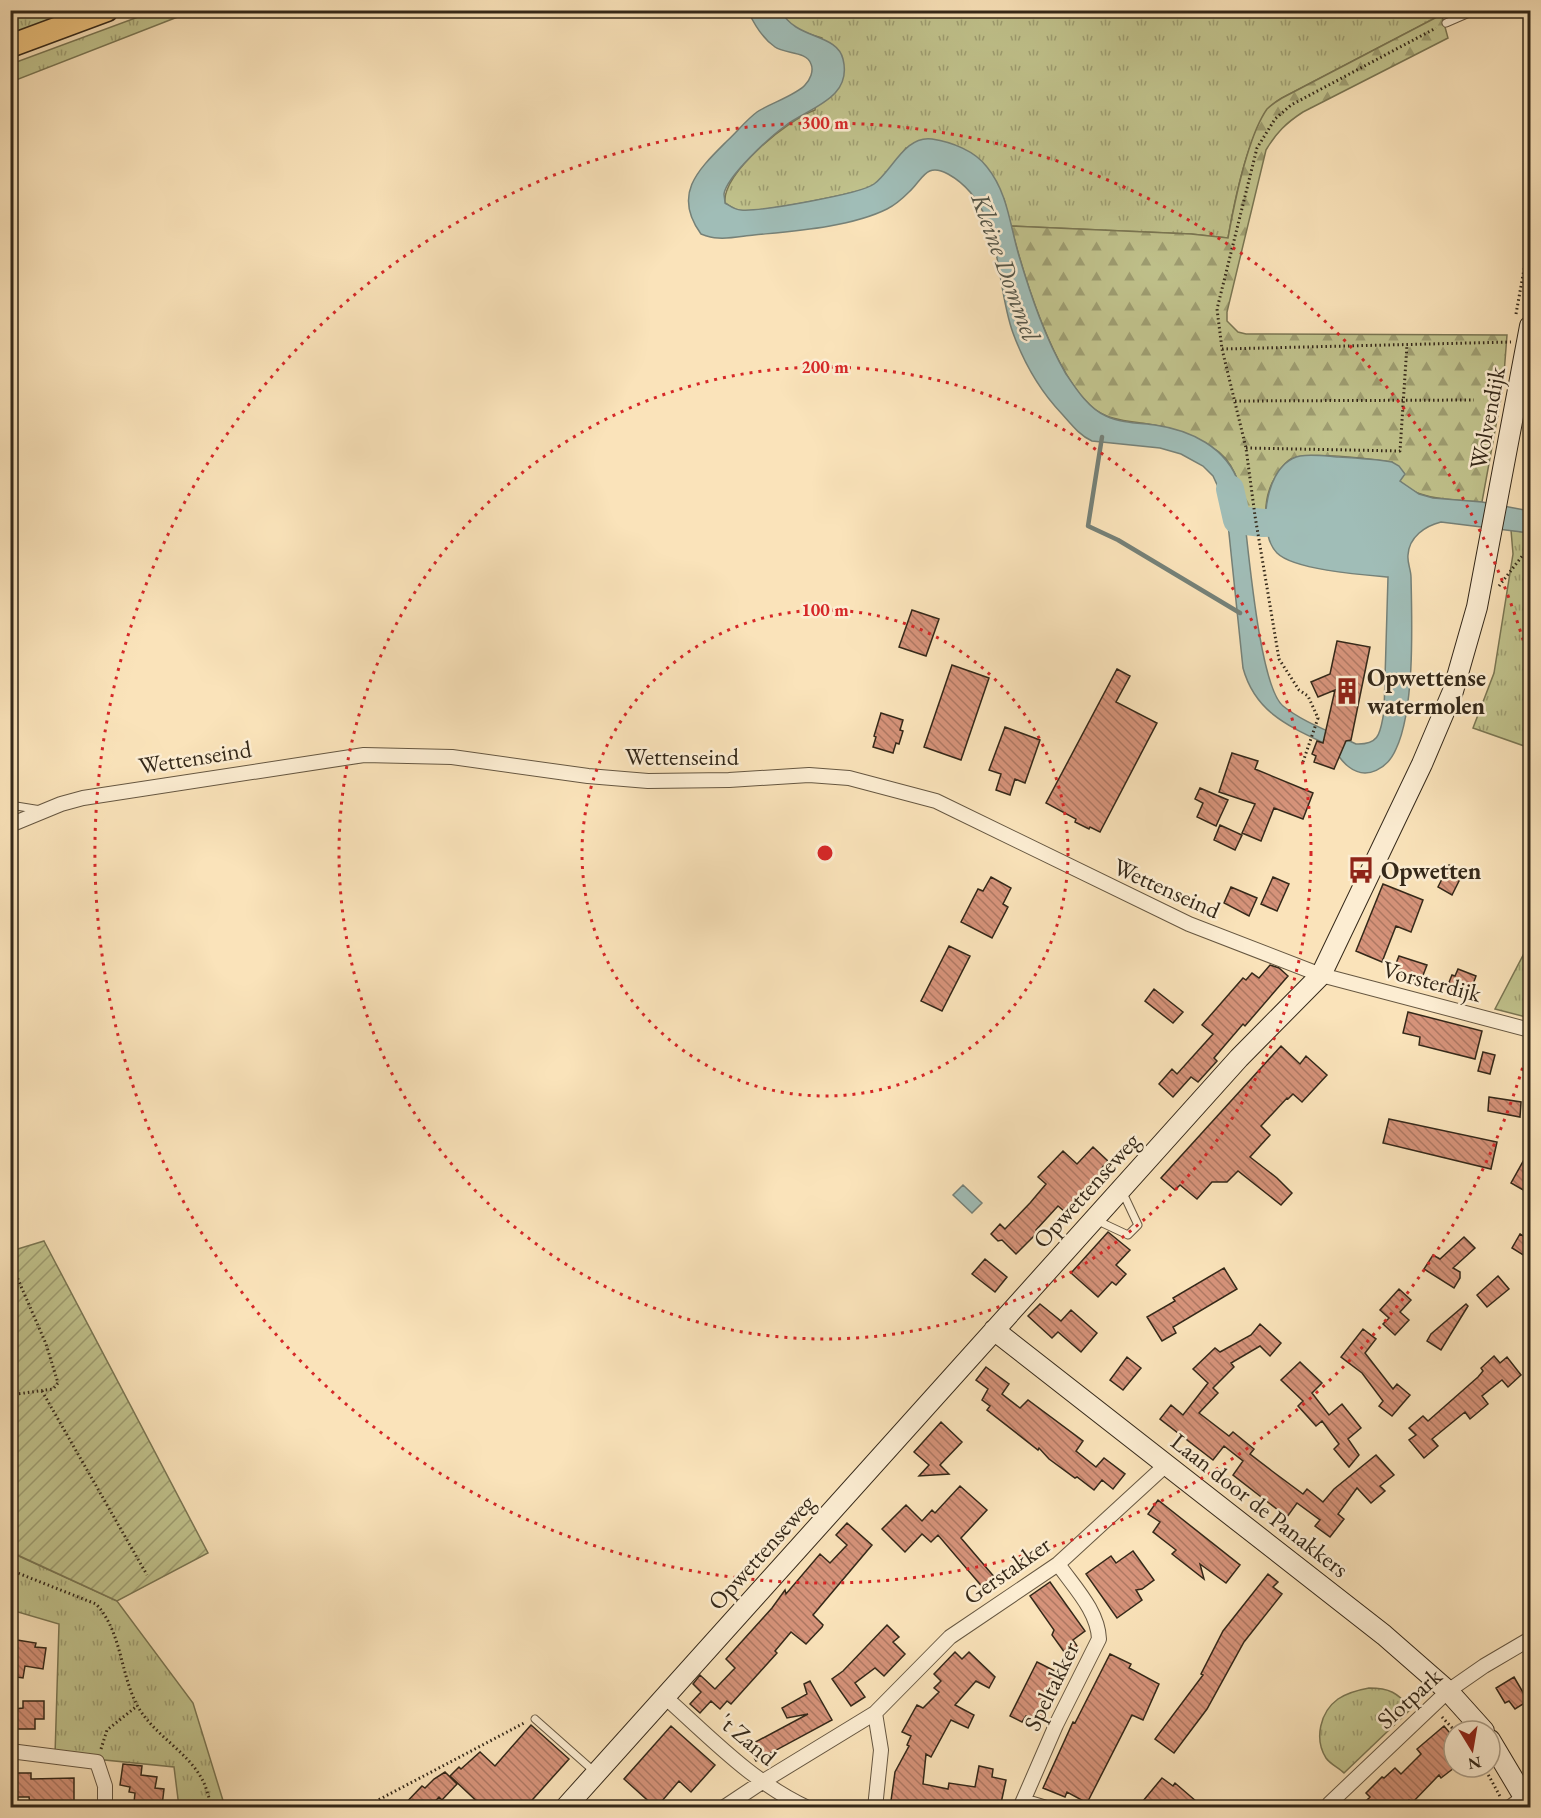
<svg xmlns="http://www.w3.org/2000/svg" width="1541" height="1818" font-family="'EB Garamond',serif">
<defs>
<pattern id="grass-tufts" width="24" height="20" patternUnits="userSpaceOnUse" patternTransform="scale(1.5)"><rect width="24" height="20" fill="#c1c38d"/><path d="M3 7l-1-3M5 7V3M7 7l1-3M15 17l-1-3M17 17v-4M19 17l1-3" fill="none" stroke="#9e9e72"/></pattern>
<pattern id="forest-firs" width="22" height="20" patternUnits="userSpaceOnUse" patternTransform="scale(1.5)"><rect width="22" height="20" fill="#c1c38d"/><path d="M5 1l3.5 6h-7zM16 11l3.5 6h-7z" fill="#9e9e72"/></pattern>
<pattern id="garden-furrows" width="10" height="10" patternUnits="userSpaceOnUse" patternTransform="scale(1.5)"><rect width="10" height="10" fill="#c1c38d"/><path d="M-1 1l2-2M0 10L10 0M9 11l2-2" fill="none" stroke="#9e9e72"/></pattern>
<pattern id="building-back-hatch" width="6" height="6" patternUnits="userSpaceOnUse" patternTransform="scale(1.5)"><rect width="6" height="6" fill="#d6937a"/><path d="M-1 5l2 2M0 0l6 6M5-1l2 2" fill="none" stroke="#ae7863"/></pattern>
</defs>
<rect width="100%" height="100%" fill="#fae3ba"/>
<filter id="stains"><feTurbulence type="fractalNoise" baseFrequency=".00333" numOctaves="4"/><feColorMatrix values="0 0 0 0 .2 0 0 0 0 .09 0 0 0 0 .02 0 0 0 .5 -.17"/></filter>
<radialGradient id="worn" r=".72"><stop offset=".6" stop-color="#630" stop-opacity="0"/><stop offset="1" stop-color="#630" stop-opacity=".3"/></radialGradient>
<path fill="url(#grass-tufts)" stroke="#7a7653" stroke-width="1.5" d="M11,10L81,11L11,36Z
M157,10L193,11L11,82V64Z
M781,11H1441L1442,16L1437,17L1282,98C1277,101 1271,105 1268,110C1247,139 1234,203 1228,238L1191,234L1011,226L1004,199L906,148C896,161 886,177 872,186C858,194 759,212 741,211C735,210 730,206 725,203C721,173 789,119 815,110L822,38C804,33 789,28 781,11Z
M1511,530L1530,533V748L1473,728L1494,673L1513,554Z
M1530,942V1018L1495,1009Z
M10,1552L117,1601L193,1703L225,1807H179L174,1767L55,1755L59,1624L11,1610Z
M1369,1688C1391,1688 1396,1693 1412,1708L1344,1773C1339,1768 1330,1764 1326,1758C1314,1739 1320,1712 1338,1699C1347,1693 1358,1690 1369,1688Z"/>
<path fill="url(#forest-firs)" stroke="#7a7653" stroke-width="1.5" d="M1442,16L1448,38L1303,112C1286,123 1276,133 1266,150L1227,312V321L1238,332L1246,334L1507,335L1503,387L1482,502C1459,500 1414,501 1399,480C1396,475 1394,467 1392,462C1372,459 1304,450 1289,460C1281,466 1276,475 1272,483C1265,498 1264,517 1268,533L1247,532C1243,505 1242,471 1219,452C1212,447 1202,444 1195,440C1177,430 1168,427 1148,424C1129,421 1108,421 1092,407C1053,373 1024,277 1011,226L1191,234L1228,238C1234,205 1248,136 1267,109C1271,105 1277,101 1282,98L1437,17Z"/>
<path fill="url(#garden-furrows)" stroke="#7a7653" stroke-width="1.5" d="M44,1241L208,1553L117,1601L11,1552V1251Z"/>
<path fill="#a0bdb7" stroke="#758178" stroke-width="1.5" d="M748,11H781C796,40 837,33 843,59C853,99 808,108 785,126C770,137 727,176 724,194C724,195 725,201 725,203C730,206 735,210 741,210C758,212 861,194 874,184C892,171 905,135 932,139C952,142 975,151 987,167C1008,193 1010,226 1019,256C1031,296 1045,338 1066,374C1076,389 1089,409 1106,416C1121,423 1139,423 1155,425C1190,430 1227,447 1239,484C1241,491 1242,499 1243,506C1248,543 1259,686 1283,706C1304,723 1332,732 1356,744C1381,745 1380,731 1384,712L1388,577C1364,575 1294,570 1277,553C1267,543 1265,524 1266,510C1268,489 1277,461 1300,456C1312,454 1325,456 1337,457C1355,458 1374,459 1392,462L1399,466L1405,474L1400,481L1419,494L1433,498L1482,502L1530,511V533L1441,522C1425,526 1409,537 1408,555C1407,562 1411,570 1411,577C1412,623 1415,709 1396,749C1388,768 1367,781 1349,767C1340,761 1336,749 1326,744C1288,726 1255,712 1243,668L1228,524L1219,489L1213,476L1203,466L1181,454L1160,448L1092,441C1079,435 1071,424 1062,414C1040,391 1024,363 1013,333C994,281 1004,205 948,174C926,162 923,179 909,192C903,198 895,205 887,209C851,227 794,231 754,235C743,236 730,239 718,238C712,238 706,236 701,234C672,194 698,170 727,141C737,132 746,120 757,112C769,104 798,94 805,85C810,80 814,71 811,64C807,51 785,54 775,47C762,38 754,24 748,11Z
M963,1185L982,1203L972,1213L953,1195Z"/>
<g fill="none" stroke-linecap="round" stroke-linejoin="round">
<path stroke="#758178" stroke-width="4.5" d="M1102,437L1088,526L1118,540L1240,613"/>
<path stroke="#a0bdb7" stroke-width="28" d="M1230,489L1237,520L1263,523L1303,522"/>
</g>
<path fill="url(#building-back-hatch)" stroke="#342819" stroke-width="1.5" d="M912,610L939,619L926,656L899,647Z
M1337,641L1370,647L1351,740L1346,741L1334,769L1314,762L1316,756L1312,754L1317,741L1323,743L1335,690L1318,697L1311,682L1330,674Z
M952,665L989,678L961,760L924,747Z
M1117,669L1130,676L1116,702L1157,723L1100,832L1090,827L1089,829L1075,822L1076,819L1046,803Z
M881,713L903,720L900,730L903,731L899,744L896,743L893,753L873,747L876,737L874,736Z
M1005,727L1040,740L1025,783L1015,779L1010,795L996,790L1001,774L989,770Z
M1232,753L1258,761L1255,769L1313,793L1303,819L1274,808L1261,841L1242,833L1255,804L1219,792Z
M1200,788L1228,800L1216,826L1197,817L1203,803L1195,799Z
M1220,825L1242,835L1235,850L1214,840Z
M1449,865L1463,873L1452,895L1438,887Z
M991,877L1011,888L1003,904L1008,907L992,938L961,922L978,889L983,891Z
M1273,877L1289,884L1277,911L1261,904Z
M1383,884L1423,900L1411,932L1396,926L1382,962L1356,951Z
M1231,887L1257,898L1249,916L1224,903Z
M949,946L970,956L942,1011L921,1001Z
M1399,956L1427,965L1420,983L1393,971Z
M1270,965L1279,968L1288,976L1245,1026L1243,1024L1214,1058L1217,1061L1198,1082L1191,1077L1173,1097L1159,1084L1172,1069L1177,1074L1213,1034L1202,1025L1243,978L1246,980L1252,973L1259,978Z
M1458,969L1476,976L1467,1001L1445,992L1452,975L1455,976Z
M1154,989L1183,1012L1173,1023L1145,1001Z
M1408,1012L1482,1031L1475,1059L1419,1045L1420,1037L1403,1033Z
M1281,1046L1300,1064L1306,1056L1327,1075L1302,1102L1293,1094L1288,1099L1287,1098L1261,1126L1270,1135L1250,1157L1277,1178L1292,1193L1281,1205L1238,1171L1227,1182H1212L1197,1199L1180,1185L1175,1190L1161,1178Z
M1483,1052L1495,1055L1490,1074L1478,1071Z
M1489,1097L1521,1102L1520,1117L1488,1111Z
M1389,1119L1497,1142L1491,1169L1383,1143Z
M1093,1147L1108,1161L1100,1170L1102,1171L1064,1211L1058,1206L1036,1230L1038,1232L1016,1254L1002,1240L998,1241L991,1234L1000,1224L1005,1229L1030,1203L1046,1184L1038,1177L1063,1151L1077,1164Z
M1530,1149V1194L1511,1183Z
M1108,1232L1130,1250L1116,1265L1126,1274L1116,1285L1112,1282L1098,1297L1071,1273Z
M1520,1234L1530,1240V1259L1512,1248Z
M1464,1237L1475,1248L1453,1268L1460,1272V1278L1454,1288L1424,1269L1433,1255L1440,1259Z
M985,1259L1007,1277L995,1292L972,1274Z
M1224,1268L1237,1289L1173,1327L1176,1333L1162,1341L1147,1317L1175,1301L1173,1298Z
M1498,1276L1509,1289L1487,1307L1477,1295Z
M1399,1289L1411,1300L1400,1312L1409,1320L1395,1335L1383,1324L1389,1318L1380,1310Z
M1040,1304L1061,1321L1071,1310L1097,1333L1081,1352L1058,1332L1052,1338L1028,1316Z
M1466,1304L1468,1306L1441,1350L1427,1341L1431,1334Z
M1260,1324L1281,1343L1270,1356L1260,1346L1231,1363L1234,1367L1213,1388L1218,1393L1199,1413L1229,1436L1233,1432L1254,1449L1250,1454L1272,1471L1303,1494L1307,1489L1323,1502L1334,1489L1376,1455L1394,1475L1380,1486L1385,1491L1371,1503L1357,1488L1338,1514L1344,1519L1330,1537L1315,1526L1320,1520L1297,1503L1287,1517L1233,1475L1243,1461L1224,1446L1213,1460L1160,1419L1171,1405L1183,1415L1208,1383L1193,1369L1215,1348L1220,1352L1251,1335Z
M1363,1329L1376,1339L1365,1353L1393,1389L1397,1384L1410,1395L1392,1416L1379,1406L1383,1401L1362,1373L1341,1357Z
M1494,1356L1500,1363L1507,1357L1521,1375L1508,1387L1502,1380L1482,1396L1488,1404L1470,1419L1465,1412L1432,1439L1438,1446L1424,1458L1409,1440L1416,1435L1409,1428L1423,1416L1428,1421L1478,1377L1483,1371L1481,1368Z
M1127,1357L1141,1368L1123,1390L1110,1380Z
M1300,1362L1322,1383L1312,1393L1329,1415L1342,1404L1361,1428L1348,1439L1359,1455L1349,1467L1334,1449L1339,1444L1322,1421L1316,1426L1298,1406L1303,1401L1281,1380Z
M986,1367L1009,1384L1002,1394L1020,1408L1028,1400L1083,1441L1076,1451L1096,1467L1104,1458L1125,1474L1113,1489L1102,1480L1094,1490L1077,1477L1075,1478L1049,1459L1039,1448L1038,1450L987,1410L990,1406L982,1400L988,1389L976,1380Z
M941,1422L962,1442L940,1465L949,1474L919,1476L929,1465L914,1452Z
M960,1486L987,1510L961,1538L996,1579L984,1589L938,1535L931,1542L922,1534L905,1552L882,1529L906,1505L922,1521L932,1510L935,1513Z
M1158,1500L1240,1565L1226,1583L1200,1564L1204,1579L1172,1554L1176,1550L1153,1532L1160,1522L1148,1514Z
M847,1523L872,1545L813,1615L823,1625L822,1627L806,1644L791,1632L775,1651L777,1653L731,1704L727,1701L720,1709L711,1701L700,1713L690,1704L701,1692L693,1684L700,1675L715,1689L735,1668L726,1659L772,1608L785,1590L786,1594L820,1554L830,1563L847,1545L836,1535Z
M1133,1551L1154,1580L1142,1589L1136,1590L1142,1600L1117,1618L1086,1574L1111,1556L1116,1563Z
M1268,1574L1278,1582L1273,1587L1282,1594L1244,1642L1207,1709L1174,1753L1155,1739L1203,1675L1201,1674L1223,1631Z
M1050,1582L1085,1631L1073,1640L1077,1646L1070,1660L1052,1635L1054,1630L1030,1596Z
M887,1625L899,1637L893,1642L905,1654L884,1676L875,1668L855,1683L865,1697L851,1706L832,1679L843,1671Z
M17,1640L36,1643L35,1647L46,1648L43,1669L25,1666L23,1678L10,1676V1659L14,1660Z
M955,1652L962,1659L969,1652L995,1677L989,1688L976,1681L955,1705L974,1715L968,1728L951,1720L931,1757L926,1754L923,1784L948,1789L949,1783L975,1787L979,1766L993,1769L992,1777L1006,1780L1000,1808H890L895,1772L909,1746L907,1745L911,1736L902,1732L917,1705L923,1708L939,1692L934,1688L941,1681L934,1674Z
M1110,1654L1131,1664L1129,1668L1159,1684L1143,1720L1132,1715L1087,1803L1067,1792L1065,1797L1043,1788L1073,1722L1075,1723Z
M1037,1662L1063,1675L1039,1722L1026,1716L1022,1722L1010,1716Z
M1514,1677L1528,1701L1515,1709L1509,1701L1505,1703L1496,1688Z
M810,1681L832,1720L756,1761L748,1746L808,1714L787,1718L782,1708L807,1694L804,1684Z
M23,1701H44V1719H35V1729H14V1709L23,1708Z
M531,1725L569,1759L525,1808H484L450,1776L459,1767L461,1769L480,1752L495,1766Z
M671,1726L715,1765L691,1792L679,1781L656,1808L624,1779Z
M1444,1726L1454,1738V1768L1441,1778L1439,1775L1412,1803L1409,1800L1401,1808H1359L1370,1797L1366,1793L1382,1777L1384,1778L1395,1768L1401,1774L1421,1754L1417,1749Z
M123,1764L142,1766L141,1775L157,1777L155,1788L164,1789L162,1806L134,1802L135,1793L129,1792L130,1787L120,1785Z
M445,1772L457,1784L442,1800L439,1797L429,1808H401L422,1786L425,1788L434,1779Z
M13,1773H31V1779L74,1778V1806L30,1804L29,1797H14Z
M1162,1778L1173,1786L1175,1783L1204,1808H1150L1143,1801Z"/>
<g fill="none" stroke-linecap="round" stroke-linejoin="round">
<defs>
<path id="lane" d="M1446,23L1476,10
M10,805L41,810
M1096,1220L1128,1235L1138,1225L1122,1191
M535,1719L596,1773"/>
<path id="street" d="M10,825L61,804L83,798L364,755L452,757L588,776L648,781L729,780L809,775L849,778L936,801L1189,924L1321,975L1530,1030
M665,1697C710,1737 753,1783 808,1808
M10,1751L97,1762L105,1786V1808
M1023,1801L1056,1725L1099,1639C1098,1611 1074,1587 1058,1564
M723,1808L762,1782L875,1713L950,1637L1058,1564L1167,1464
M875,1808L881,1750L875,1713
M1020,1808L1023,1801L1046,1808
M1332,1808L1329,1804L1448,1691L1484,1666L1530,1639
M1509,1808L1525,1796"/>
<path id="secondary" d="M994,1330L1384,1635L1448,1691L1484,1731
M1490,1740L1530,1807
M565,1808L1239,1058L1321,975L1422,764L1453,691L1477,607L1530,326"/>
<path id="primary" d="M10,46L107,10"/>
</defs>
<use href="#lane" stroke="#665741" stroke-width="9"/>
<use href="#street" stroke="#665741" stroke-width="16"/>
<use href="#secondary" stroke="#342819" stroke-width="22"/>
<use href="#primary" stroke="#342819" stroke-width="25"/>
<path stroke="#342819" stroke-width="3" stroke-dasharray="1.5 3" stroke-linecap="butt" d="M1516,314L1530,236
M1222,349L1511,342
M1235,401L1474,400
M1246,448L1400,451L1407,345
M1499,586L1523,555L1530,552
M1303,762L1318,718L1308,696L1299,690L1279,659L1255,516L1246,448L1222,349L1217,309L1257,148L1275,119L1291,105L1436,28
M42,1391L147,1575
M10,1395L53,1389L58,1383L46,1344L17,1277
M10,1570L96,1604C122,1632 120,1673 137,1705C153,1735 188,1751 203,1781C207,1789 209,1799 212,1808
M1442,1717L1455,1731
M101,1749L107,1730L137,1706
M1484,1767L1501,1798
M363,1808L526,1722"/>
<use href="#lane" stroke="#fcedd2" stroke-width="7"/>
<use href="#street" stroke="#fcedd2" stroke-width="14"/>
<use href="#secondary" stroke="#fcedd2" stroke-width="20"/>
<use href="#primary" stroke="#edc27d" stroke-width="22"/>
</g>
<g fill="none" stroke="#d62828" stroke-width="3" stroke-dasharray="3 6">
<circle cx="825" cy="853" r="243"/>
<circle cx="825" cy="853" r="486"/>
<path d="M1530 1042A730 730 0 1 1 1530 664"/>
</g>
<defs>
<symbol id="building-bare" viewBox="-9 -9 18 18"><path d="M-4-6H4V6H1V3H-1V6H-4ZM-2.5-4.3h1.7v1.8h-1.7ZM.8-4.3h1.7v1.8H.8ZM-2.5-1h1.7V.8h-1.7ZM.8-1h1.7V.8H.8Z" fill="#8f2418" stroke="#fcedd2" stroke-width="2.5" paint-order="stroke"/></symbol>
<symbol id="bus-bare" viewBox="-9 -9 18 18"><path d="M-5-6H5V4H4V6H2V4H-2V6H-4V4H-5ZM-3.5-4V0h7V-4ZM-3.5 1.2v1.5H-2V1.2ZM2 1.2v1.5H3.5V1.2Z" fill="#8f2418" stroke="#fcedd2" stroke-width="2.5" paint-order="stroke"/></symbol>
</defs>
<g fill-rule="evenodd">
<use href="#building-bare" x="1328" y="672" width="38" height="38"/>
<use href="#bus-bare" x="1342" y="851" width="38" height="38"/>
</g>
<g text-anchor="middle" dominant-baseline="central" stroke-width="5" stroke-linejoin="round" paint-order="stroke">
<g font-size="24" fill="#342819" stroke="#fcedd2">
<text transform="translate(1487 418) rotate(-79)">Wolvendijk</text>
<text x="682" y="756">Wettenseind</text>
<text transform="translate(195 757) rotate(-9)">Wettenseind</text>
<text transform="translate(1167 888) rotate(24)">Wettenseind</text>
<text transform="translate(1432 981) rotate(15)">Vorsterdijk</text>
<text transform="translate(1086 1190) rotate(-48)">Opwettenseweg</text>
<text transform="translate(1260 1505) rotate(38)">Laan door de Panakkers</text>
<text transform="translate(761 1552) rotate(-48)">Opwettenseweg</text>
<text transform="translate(1007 1570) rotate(-35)">Gerstakker</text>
<text transform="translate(1051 1686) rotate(-64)">Speltakker</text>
<text transform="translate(1409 1698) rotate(-42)">Slotpark</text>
<text transform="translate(748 1739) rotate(40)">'t Zand</text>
</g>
<g font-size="24" font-weight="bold" fill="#342819" stroke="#fcedd2" text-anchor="start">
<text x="1367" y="677">Opwettense<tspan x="1367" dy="28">watermolen</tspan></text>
<text x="1381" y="870">Opwetten</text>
</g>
<g font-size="26" font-style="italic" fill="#545548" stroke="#fcedd2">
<text transform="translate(1006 267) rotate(70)">Kleine Dommel</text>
</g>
</g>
<circle cx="825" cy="853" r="9" fill="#d62828" stroke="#fcedd2" stroke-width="3"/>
<g font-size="18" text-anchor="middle" font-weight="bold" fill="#d62828" stroke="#fcedd2" stroke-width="5" stroke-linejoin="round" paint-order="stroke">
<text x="825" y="129">300 m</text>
<text x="825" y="373">200 m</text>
<text x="825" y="616">100 m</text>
</g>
<rect width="1541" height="1818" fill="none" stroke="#fae3ba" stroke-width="36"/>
<rect x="12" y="12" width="1517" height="1794" fill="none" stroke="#342819" stroke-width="3"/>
<rect x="18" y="18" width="1505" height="1782" fill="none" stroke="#342819" stroke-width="1.5"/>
<g transform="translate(1472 1749) rotate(169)"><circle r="28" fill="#fcedd2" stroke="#ac9e88" stroke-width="1.5"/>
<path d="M0-4.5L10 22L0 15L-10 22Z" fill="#8f2418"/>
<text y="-9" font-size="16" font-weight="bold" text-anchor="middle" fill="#342819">N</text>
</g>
<rect width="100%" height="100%" filter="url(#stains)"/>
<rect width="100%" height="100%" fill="url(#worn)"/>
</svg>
